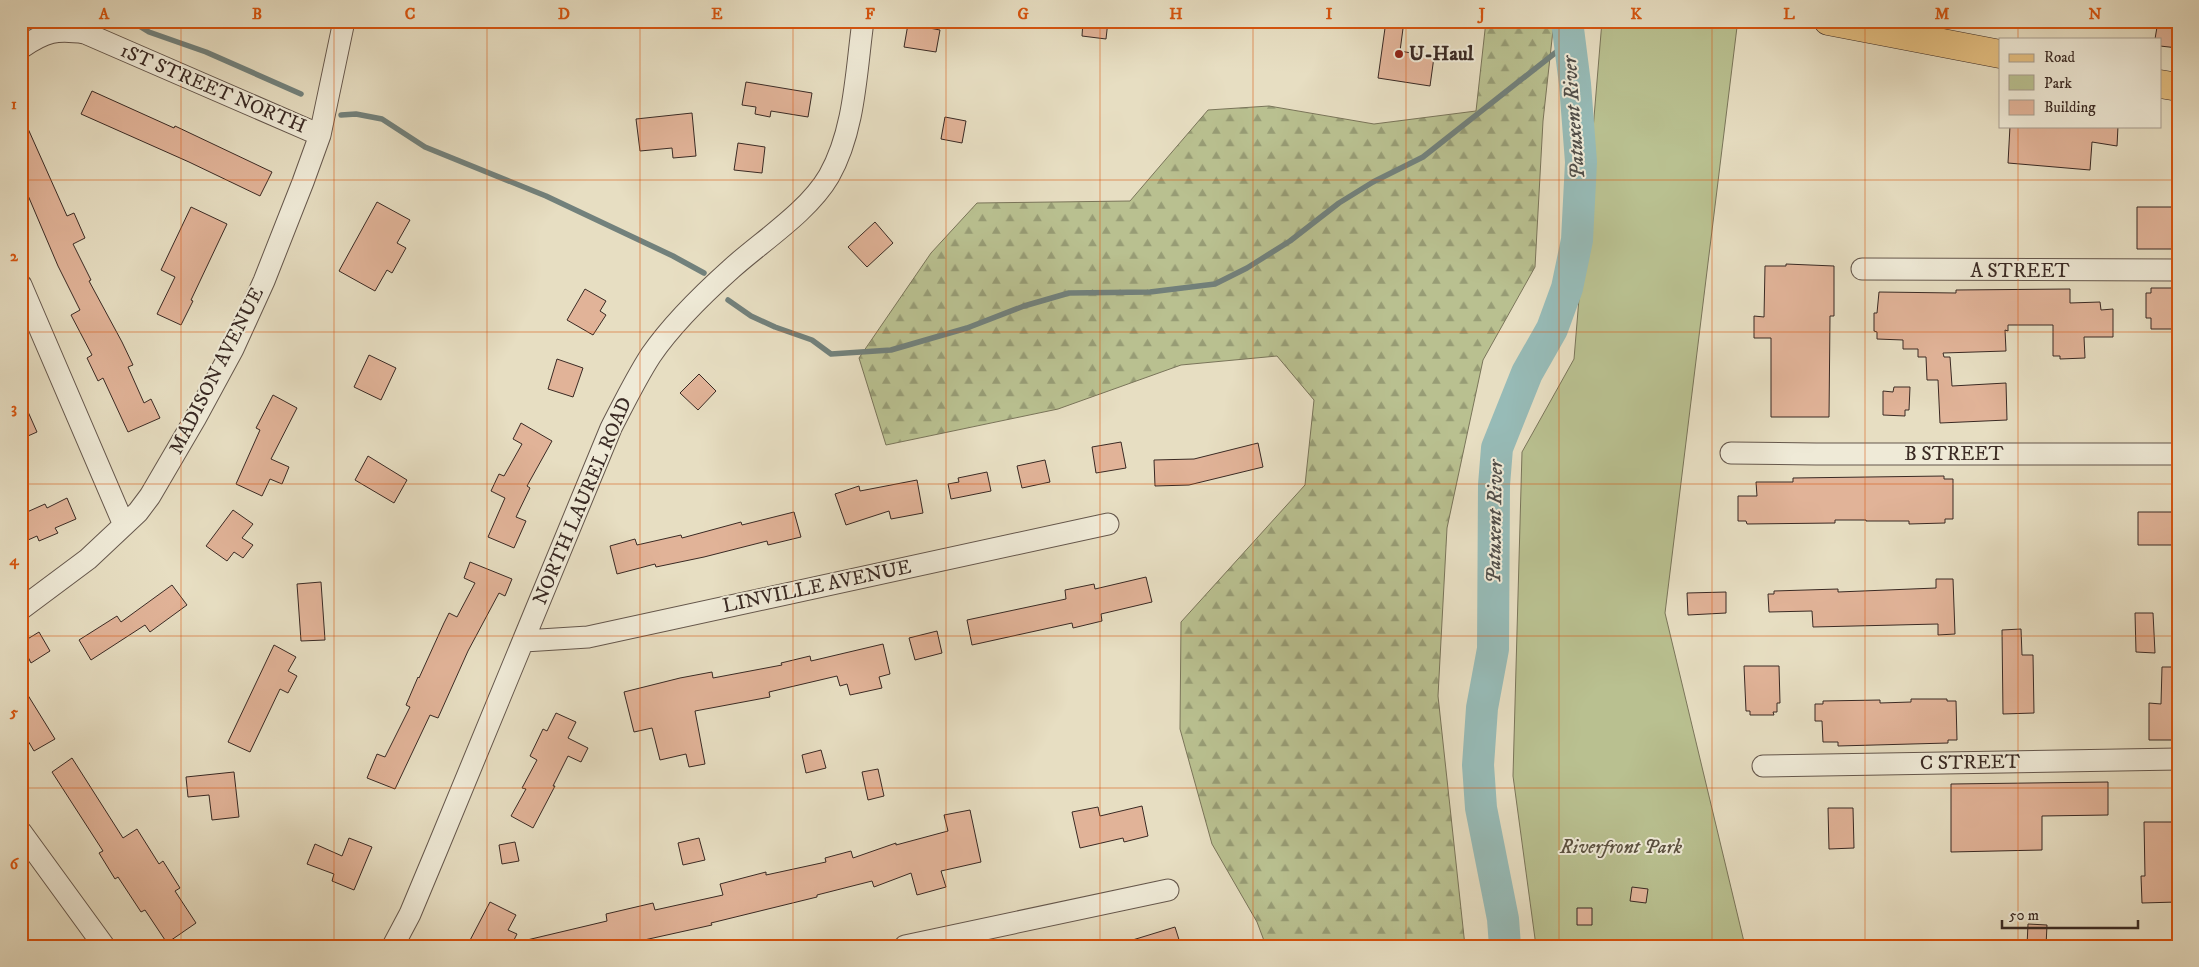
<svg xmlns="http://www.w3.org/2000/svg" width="2199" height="967" font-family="'IM FELL DW Pica',serif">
<defs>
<pattern id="forest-firs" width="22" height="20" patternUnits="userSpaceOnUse" patternTransform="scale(1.25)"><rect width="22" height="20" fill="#b9c090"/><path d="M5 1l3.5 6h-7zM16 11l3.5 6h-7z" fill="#979c75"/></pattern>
</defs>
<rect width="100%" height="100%" fill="#e7dec2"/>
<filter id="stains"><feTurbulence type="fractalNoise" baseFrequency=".004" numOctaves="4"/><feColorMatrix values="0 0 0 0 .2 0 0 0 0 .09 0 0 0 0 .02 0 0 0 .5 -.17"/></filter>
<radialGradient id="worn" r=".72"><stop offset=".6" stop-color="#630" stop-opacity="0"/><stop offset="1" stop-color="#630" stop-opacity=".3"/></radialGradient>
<path fill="url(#forest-firs)" stroke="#7a755a" d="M1486,21H1554L1543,121L1535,267L1483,360L1447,528L1438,696L1465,946H1266L1257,922L1212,844L1180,729L1181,622L1305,485L1314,400L1277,356L1181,365L1058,409L886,445L859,358L931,253L977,203L1130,201L1208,110L1269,106L1374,124L1476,111Z"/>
<path fill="#b9c090" stroke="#7a755a" d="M1602,21H1705L1737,27L1665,613L1745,946H1536L1513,776L1522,452L1574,359Z"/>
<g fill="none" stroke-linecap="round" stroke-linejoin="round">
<path stroke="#72817c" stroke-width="5.5" d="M131,21L149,32L206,52L301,94
M341,115L356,114L382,119L425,147L546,196L673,256L704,273
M728,300L751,316L775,327L812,340L831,354L891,350L967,328L1024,306L1069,293L1150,292L1215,284L1247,268L1290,241L1339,203L1373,182L1423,157L1569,42"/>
<path stroke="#97bbb7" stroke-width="32" d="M1505,946L1503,919L1481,808L1478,765L1482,708L1493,649L1494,485L1497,448L1527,373L1552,329L1567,288L1577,240L1581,162L1575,84L1567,21"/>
</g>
<path fill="#e1b398" stroke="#3a2a24" d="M1083,21H1108L1106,39L1082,36Z
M1386,21H1404L1400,51L1434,57L1430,86L1378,78Z
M2158,21H2178V48L2160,46V39H2155Z
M908,24L940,30L936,52L904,47Z
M746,82L812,93L808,117L771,111L770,117L755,114L756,107L742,105Z
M92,91L174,128L175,126L272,172L260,196L189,162L81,114Z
M21,113L67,216L74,213L85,238L73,244L91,280L89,281L122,342L133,365L128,367L144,403L151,399L160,418L128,432L103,378L98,381L87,358L92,355L71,315L80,310L58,266L21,179Z
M692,113L696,156L673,158L672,148L640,151L636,119Z
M945,117L966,121L962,143L941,139Z
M2010,126H2118L2117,146L2092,142L2090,170L2008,163Z
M738,143L765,147L762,173L734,170Z
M377,202L410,220L397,243L406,248L392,273L387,270L375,291L339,271Z
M191,207L227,224L191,300L193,301L181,325L157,314L175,277L161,270Z
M2137,207H2178V249H2137Z
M875,222L893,243L867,267L848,247Z
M1786,264L1834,266V316H1830L1829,417H1771V338H1754V316L1764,317L1765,266H1786Z
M2151,288H2175L2174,293H2178V318H2174L2175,329H2151V318H2146V293H2151Z
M585,289L606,301L600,311L606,315L593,335L567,320Z
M2070,289V303L2100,302L2101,310L2113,309V337H2084L2085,358L2060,359V356H2053V325H2008V331L2005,330L2006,351L1943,353L1944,357H1950L1952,386L2006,383L2007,420L1940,423L1938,380H1927L1926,357H1918V349H1903V340L1877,339V332L1874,331V313H1877L1879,292L1956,293V290Z
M369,355L396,368L381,400L354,387Z
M557,359L583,368L573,397L548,389Z
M699,374L716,391L698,410L680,393Z
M1894,387H1910L1909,410H1905V416L1883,415V391L1893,392Z
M273,395L297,408L271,459L289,467L282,484L270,479L262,496L236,484L260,430L256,428Z
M21,396L37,432L21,439Z
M521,423L552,441L527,486L530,488L516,517L526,521L514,548L488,537L505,498L491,491L499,474L504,476L522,444L513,439Z
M1121,442L1126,468L1096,473L1092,447Z
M1258,443L1263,467L1189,485L1155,486L1154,460L1194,459Z
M368,456L407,480L394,503L355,480Z
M1045,460L1050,482L1022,488L1017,466Z
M987,472L991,491L951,499L948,484L959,482L958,478Z
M1944,476V479H1953V519H1945V523L1909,524V521H1866V520H1835V523L1747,524L1746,521H1738V496H1757L1756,482H1793V478Z
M917,480L923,513L891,519L889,511L846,525L835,494L859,486L860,491Z
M67,498L76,519L55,528L58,533L39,541L37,536L28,540L21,526V517L27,515V512L45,504L47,508Z
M233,510L253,524L242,538L253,545L243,558L234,552L227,561L206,546Z
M794,512L801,537L768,545L767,541L704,557L656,567L655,564L617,574L610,546L635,539L637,545L681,535L682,538L741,522L742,525Z
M2138,512H2178V545H2138Z
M470,562L512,579L505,596L499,593L468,651L438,718L430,715L395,789L367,778L377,754L385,757L410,707L406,705L418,677L419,678L444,623L449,613L457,617L475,583L464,578Z
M1146,577L1152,602L1101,614L1102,621L1073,628L1072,623L972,645L967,620L1066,599L1065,590L1094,584L1095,589Z
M1936,579H1953L1955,634L1938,635V624L1813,627L1812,611L1769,612L1768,594H1774V591L1838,589V592L1936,588Z
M321,582L325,640L301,641L297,584Z
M172,585L187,605L150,632L145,625L91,660L79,640L117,616L121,622Z
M1726,592V613L1688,615L1687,593Z
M2135,613H2153L2155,653L2136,652Z
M2021,629L2022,655H2033L2034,713L2003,714L2002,630Z
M937,631L942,653L915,660L909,638Z
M39,632L50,651L31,663L21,643Z
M883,644L890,674L879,677L882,688L850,695L847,684L840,686L837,676L769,692L770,697L695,711L705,764L689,767L686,754L660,760L652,728L634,732L624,692L680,678L712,672L713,678L782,665L781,663L810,656L811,661Z
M274,645L296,657L288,671L297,676L288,693L280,689L250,752L228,742Z
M1744,666H1779L1780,703H1777V712H1773L1774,715H1750V711H1746Z
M2162,667H2178V740H2149V703L2161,704Z
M21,684L55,739L34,751L21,729Z
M1911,699H1947V701H1956L1957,740H1948V743L1838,746V742H1823L1822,721H1815V704H1823V701L1880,700V703L1911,702Z
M556,713L576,722L568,738L588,748L581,762L568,756L553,786H555L533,828L511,816L526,789L522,788L537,760L530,756L543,729L547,731Z
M821,750L826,768L806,773L802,755Z
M72,758L123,838L137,829L159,864L163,861L180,888L175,891L196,923L167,943L145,910L141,912L118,877L115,879L99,853L103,851L52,772Z
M878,769L884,796L868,800L862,772Z
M234,772L239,817L212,820L209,795L188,797L186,777Z
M2108,782V815L2042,816V850L1951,852V784Z
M1142,806L1148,836L1124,842L1123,838L1080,848L1072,812L1098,807L1100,816Z
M1828,808H1853L1854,848L1829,849Z
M970,810L981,862L941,871L946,887L917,895L911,873L874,887L872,881L817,895V897L711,923L712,925L617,946H527V940L607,921L606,914L653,903L655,910L723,895L720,884L766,872V875L826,862L825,858L851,851L853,858L896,843V845L948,831L944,815Z
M2144,822H2178L2177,902L2142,903L2141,876H2145Z
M349,838L372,847L354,890L332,881L334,874L307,864L315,844L342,856Z
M699,838L705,860L683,865L678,843Z
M515,842L519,861L502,864L499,845Z
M1632,887L1648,889L1646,903L1630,901Z
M490,902L516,915L508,930L517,934L511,946H467Z
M1577,908H1592V925H1577Z
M2028,924L2047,925L2046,946H2027Z
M1175,927L1181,946H1126V942Z"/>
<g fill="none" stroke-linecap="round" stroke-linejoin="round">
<defs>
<path id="street" d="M21,48C46,31 56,29 85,33L320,135
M1862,269L2178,270
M21,285L124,525
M1731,453L1816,454H2178
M21,609L88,559L138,512L150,496L195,419L233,349L264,281L303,182L320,135L344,21
M524,641L588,637L1108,524
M1763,766L2178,759
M21,832L104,946
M393,946L410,914L438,847L611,428C624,403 636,378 651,355C673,323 702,295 731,269C762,241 808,212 829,176C855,130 856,72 863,21
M905,946L1168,890"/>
<path id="primary" d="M1828,21L2000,54
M2160,84L2178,87"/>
</defs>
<use href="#street" stroke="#65574c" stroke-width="23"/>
<use href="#primary" stroke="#3a2a24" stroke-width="29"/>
<use href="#street" stroke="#efead7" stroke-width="21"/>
<use href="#primary" stroke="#e4bf81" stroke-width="28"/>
</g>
<path fill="none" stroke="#d7540e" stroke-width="1" stroke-opacity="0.55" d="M181,21V946M334,21V946M487,21V946M640,21V946M793,21V946M946,21V946M1100,21V946M1253,21V946M1406,21V946M1559,21V946M1712,21V946M1865,21V946M2018,21V39M2018,126V946M21,180H2178M21,332H2178M21,484H2178M21,636H2178M21,788H2178"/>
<circle fill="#8f2418" stroke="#efead7" stroke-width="2" cx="1399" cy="54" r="5"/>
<g text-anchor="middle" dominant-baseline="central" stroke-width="4" stroke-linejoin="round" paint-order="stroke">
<g font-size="20" font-weight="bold" fill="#3a2a24" stroke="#efead7" text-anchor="start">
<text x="1409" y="54">U-Haul</text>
</g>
<g font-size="20" fill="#3a2a24" stroke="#efead7">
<text transform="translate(213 89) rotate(23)">1ST STREET NORTH</text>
<text x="2020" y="271">A STREET</text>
<text transform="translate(217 371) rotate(-63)">MADISON AVENUE</text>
<text x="1954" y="454">B STREET</text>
<text transform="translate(583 501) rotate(-67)">NORTH LAUREL ROAD</text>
<text transform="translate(817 587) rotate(-12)">LINVILLE AVENUE</text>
<text transform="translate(1970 763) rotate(-1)">C STREET</text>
</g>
<g font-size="20" font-style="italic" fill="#5a503f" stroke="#efead7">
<text x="1621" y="847">Riverfront Park</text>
</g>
<g font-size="21" font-style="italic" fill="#514e49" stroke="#efead7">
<text transform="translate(1574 118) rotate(-94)">Patuxent River</text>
<text transform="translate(1495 522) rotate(-89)">Patuxent River</text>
</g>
</g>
<rect width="2199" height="967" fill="none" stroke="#e7dec2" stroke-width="55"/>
<rect x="1999" y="38" width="162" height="90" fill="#efead7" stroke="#a79d8f"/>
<rect x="2009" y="54" width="25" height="8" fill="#e4bf81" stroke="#a79d8f"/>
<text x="2044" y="62" font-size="15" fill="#3a2a24">Road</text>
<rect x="2009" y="75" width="25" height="15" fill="#b9c090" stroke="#a79d8f"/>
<text x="2044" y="88" font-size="15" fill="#3a2a24">Park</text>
<rect x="2009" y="100" width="25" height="15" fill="#e1b398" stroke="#a79d8f"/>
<text x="2044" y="112" font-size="15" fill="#3a2a24">Building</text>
<path d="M2002 920v8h136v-8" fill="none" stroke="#3a2a24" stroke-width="2.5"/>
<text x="2009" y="920" font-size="15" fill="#3a2a24" stroke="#efead7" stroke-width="4" paint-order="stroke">50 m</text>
<rect x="28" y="28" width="2144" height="912" fill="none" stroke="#d7540e" stroke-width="2"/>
<g font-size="16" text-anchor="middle" font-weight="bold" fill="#d7540e">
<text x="104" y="19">A</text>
<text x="257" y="19">B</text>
<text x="410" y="19">C</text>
<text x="564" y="19">D</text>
<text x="717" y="19">E</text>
<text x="870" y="19">F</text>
<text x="1023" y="19">G</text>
<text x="1176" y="19">H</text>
<text x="1329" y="19">I</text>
<text x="1482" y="19">J</text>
<text x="1636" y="19">K</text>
<text x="1789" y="19">L</text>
<text x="1942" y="19">M</text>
<text x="2095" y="19">N</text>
<text x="14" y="109">1</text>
<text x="14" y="261">2</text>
<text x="14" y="413">3</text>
<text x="14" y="565">4</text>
<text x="14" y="717">5</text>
<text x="14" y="869">6</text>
</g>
<rect width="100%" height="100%" filter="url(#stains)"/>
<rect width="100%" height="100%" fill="url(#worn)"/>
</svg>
